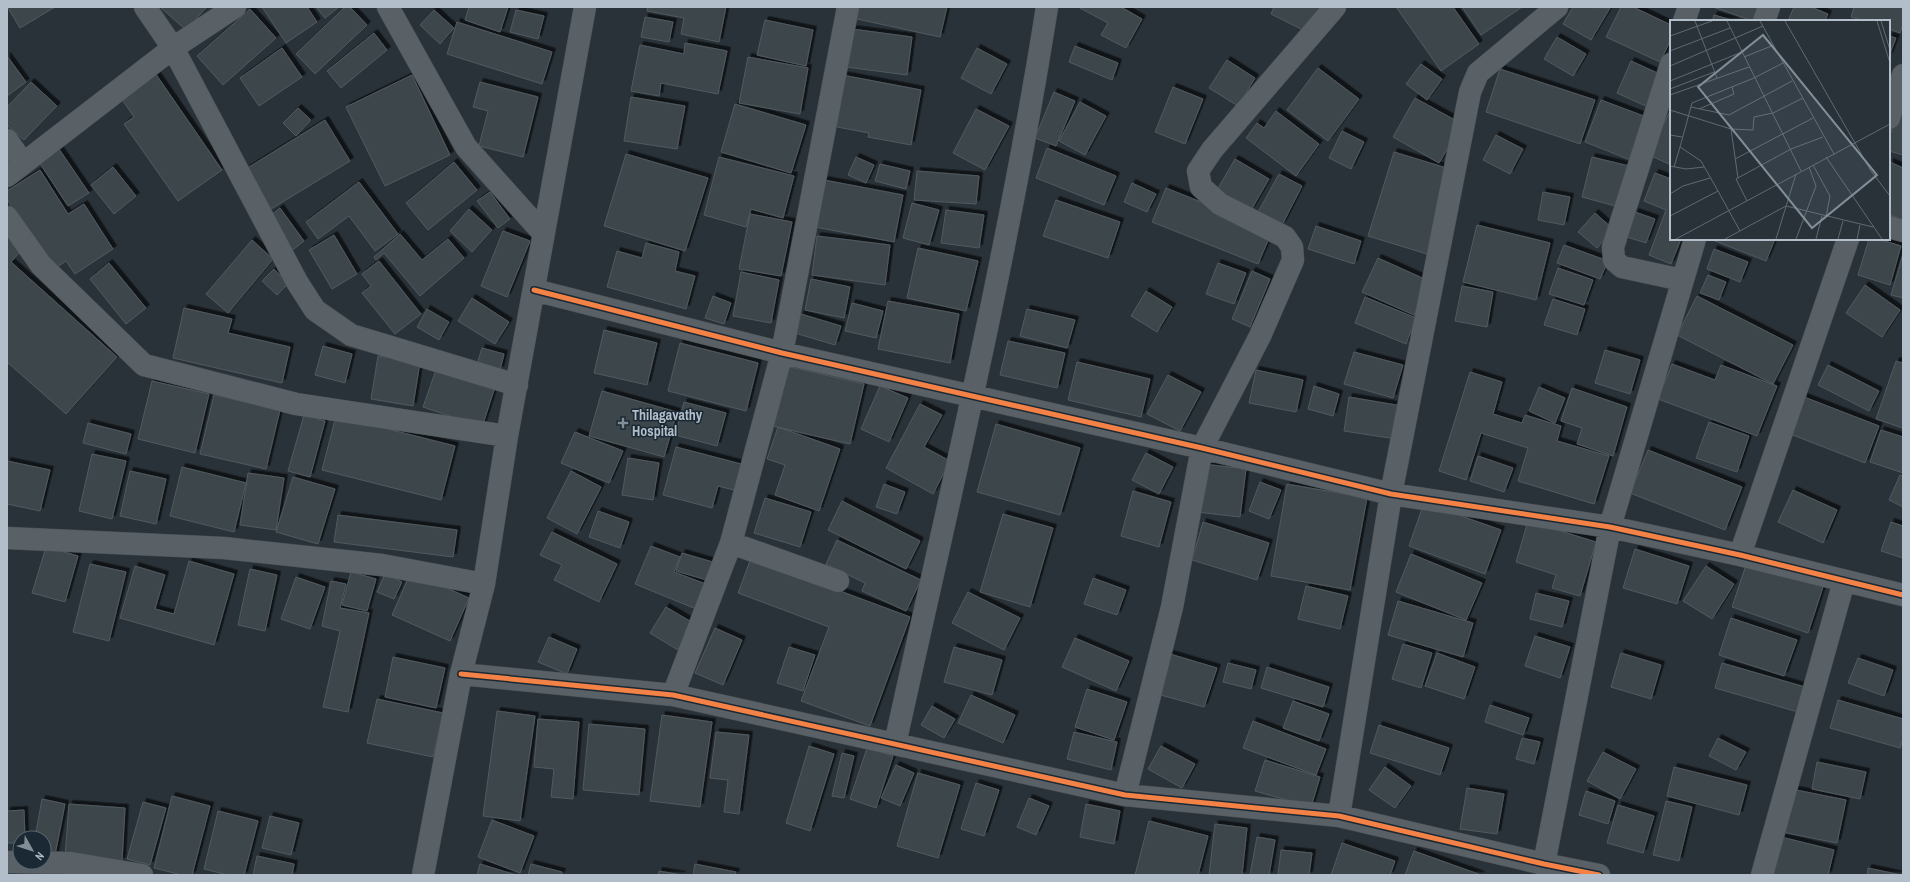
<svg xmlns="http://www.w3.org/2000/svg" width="1910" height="882" font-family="'Archivo Narrow',sans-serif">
<defs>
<filter id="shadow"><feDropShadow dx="3.5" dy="-3.5" stdDeviation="0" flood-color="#0009"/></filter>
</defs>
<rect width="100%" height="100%" fill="#293239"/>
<path fill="#3e464c" stroke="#515a60" filter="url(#shadow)" d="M10,7H55L20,28L8,8Z
M160,7H207L186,30Z
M262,7H307L317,22L286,43Z
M316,7H339L325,18Z
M345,7H350L367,25L315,74L296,54Z
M469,7H508L500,32L465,20Z
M648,7H726L719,42L681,34L684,18L647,11Z
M850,7H947L940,37L848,17Z
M1078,7H1121L1142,19L1126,48L1101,35L1108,23Z
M1274,7H1325L1311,34L1271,14Z
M1396,7H1453L1479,44L1441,71Z
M1462,7H1522L1481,35Z
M1573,7L1610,8L1591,40L1563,24Z
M1621,7H1633L1671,25V39L1660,62L1606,37Z
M1713,7H1758L1753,21Z
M1794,7H1811L1828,14L1825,21H1788Z
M1854,7H1903V24L1900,33L1889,29V21H1864L1851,17Z
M250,9L276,38L223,85L197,56Z
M434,10L454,28L440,44L420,25Z
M516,10L544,16L538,39L510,32Z
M1714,15L1735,21H1712Z
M645,17L673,22L669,42L641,37Z
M765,20L813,30L806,66L757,55Z
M457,22L552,52L542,84L447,54Z
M852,29L912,37L907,75L846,67Z
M374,33L387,50L341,88L327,71Z
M1889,36L1896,38L1889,56Z
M1557,37L1586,54L1573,76L1544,59Z
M685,43L727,51L718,94L661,83L659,96L631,91L640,45L684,54Z
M1075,46L1118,63L1112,80L1069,62Z
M282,48L302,77L259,106L240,78Z
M977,48L1007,64L991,94L961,78Z
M7,56L26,82L7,96Z
M748,57L808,68L800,114L739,103Z
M1227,60L1255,78L1238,106L1209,88Z
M1631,61L1664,76L1650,108L1617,93Z
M1421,64L1442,79L1427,100L1406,84Z
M1318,68L1359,99L1328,141L1287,110Z
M1500,69L1595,100L1580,144L1486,112Z
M155,73L222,170L178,201L124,124L134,117L121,98Z
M412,75L450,155L385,186L346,107Z
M842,75L921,90L911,145L868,137L869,133L832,126Z
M31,82L57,106L24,140L7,125V107Z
M480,82L538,97L523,157L479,146L488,111L473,107Z
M1173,87L1203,99L1185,144L1155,132Z
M1054,92L1075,101L1056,146L1035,138Z
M631,97L685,106L677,149L624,141Z
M1415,98L1462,124L1439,163L1393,137Z
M1903,99V155L1889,151V138Z
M1601,100L1649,118L1633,161L1585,142Z
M1080,102L1106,116L1085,155L1059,141Z
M735,104L806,125L791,173L721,152Z
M298,108L311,120L296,136L283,123Z
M976,109L1009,126L985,170L953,153Z
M1276,111L1319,144L1296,176L1246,138L1257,123L1264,128Z
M1669,113L1671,114V165L1649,155Z
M325,120L350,161L271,209L246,169Z
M1342,131L1364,142L1351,169L1329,158Z
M1496,135L1523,149L1510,174L1483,160Z
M1047,148L1116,176L1104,205L1036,178Z
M59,149L89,193L68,206L39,162Z
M1394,152L1453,170L1427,254L1368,236Z
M626,154L708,178L685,251L604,226Z
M719,157L794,176L783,218L751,209L746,227L704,215Z
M856,157L874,165L866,183L848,175Z
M1592,157L1629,166L1619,207L1582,197Z
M1235,159L1269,179L1251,210L1217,190Z
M454,162L477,190L428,230L406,203Z
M1890,162L1903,168V220L1889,214Z
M880,164L910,171L906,189L875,181Z
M113,167L136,196L114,214L91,185Z
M40,170L68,214L84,204L113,249L75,274L66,261L53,270L7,199V191Z
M917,171L979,176L976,204L914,200Z
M1655,173L1671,179V239H1681L1671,264L1649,255L1666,210L1644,201Z
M1279,174L1302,186L1282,225L1258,212Z
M824,180L903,195L894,242L815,227Z
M359,182L398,234L375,251L349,216L318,239L306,222Z
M1132,183L1156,194L1147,212L1124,202Z
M1166,188L1221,210L1218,216L1270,236L1258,264L1152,222Z
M490,192L510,219L498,228L477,201Z
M1543,192L1570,197L1564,225L1538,220Z
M1056,200L1120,222L1108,258L1043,236Z
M912,203L939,210L929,245L903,238Z
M280,208L304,241L290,252L266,219Z
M469,209L492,230L472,252L450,231Z
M946,210L984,215L979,248L941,243Z
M1635,212L1655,219L1646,243L1627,237Z
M1595,213L1613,229L1597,248L1578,232Z
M750,214L792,222L781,276L739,269Z
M1477,225L1550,243L1536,300L1463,282Z
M1316,226L1361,241L1354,264L1308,249Z
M503,231L530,241L507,297L481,286Z
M400,234L422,260L448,239L464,258L420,296L384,253L376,260L374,257Z
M7,235L23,249L11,262L117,357L66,414L7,362Z
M334,235L357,274L332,289L309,250Z
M817,236L890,245L885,285L812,275Z
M1710,239H1775L1766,261Z
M1869,239H1878L1901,246L1890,285L1858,275Z
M252,240L273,259L228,313L206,294Z
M646,243L679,252L675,271L695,276L686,309L607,287L617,251L642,258Z
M1564,245L1608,261L1600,279L1557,263Z
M918,248L978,261L966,311L907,298Z
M1714,249L1748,262L1740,282L1707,269Z
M1903,254V298L1891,295Z
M1378,258L1429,281L1414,315L1362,292Z
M379,261L421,314L395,334L362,293L371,286L362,274Z
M109,263L146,308L126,324L90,279Z
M1218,263L1246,273L1234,304L1206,294Z
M1558,268L1593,280L1584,305L1549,294Z
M274,269L288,284L277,295L262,281Z
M1252,271L1270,279L1250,327L1232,319Z
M741,272L779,280L771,323L733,316Z
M1708,275L1726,282L1719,300L1700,293Z
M811,279L850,287L844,318L805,310Z
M1865,285L1900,310L1882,337L1846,313Z
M1462,286L1493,292L1487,327L1455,321Z
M1146,291L1172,307L1157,332L1131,316Z
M713,296L731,303L724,324L705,318Z
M1697,296L1793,345L1773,384L1677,335Z
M1365,297L1416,318L1406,344L1355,323Z
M472,298L509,322L495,344L458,321Z
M1553,299L1585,309L1577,335L1544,325Z
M888,301L959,314L950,363L878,349Z
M852,303L883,311L876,338L845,331Z
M184,308L232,319L228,333L290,347L282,383L173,358Z
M427,309L449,322L439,340L417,327Z
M1027,309L1075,320L1067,348L1020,336Z
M801,314L841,326L835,345L795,333Z
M604,330L657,343L647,385L594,373Z
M1008,341L1065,353L1057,388L1000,375Z
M680,343L758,363L746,411L668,391Z
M323,346L352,354L345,383L315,375Z
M482,348L504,354L500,370L477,364Z
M1605,350L1640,360L1630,394L1595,383Z
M1354,352L1403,365L1393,398L1344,384Z
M378,356L420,362L413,406L371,399Z
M1903,359V428L1876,419L1896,361L1902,363Z
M1077,362L1150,379L1141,417L1068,400Z
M1672,364L1715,380L1721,365L1777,386L1757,436L1658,399Z
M1828,365L1879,391L1869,411L1818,385Z
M786,366L864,384L850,444L772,426Z
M437,367L495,387L482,427L423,407Z
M1256,370L1303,380L1296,412L1249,403Z
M1470,372L1502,382L1493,414L1522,423L1525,415L1561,426L1557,441L1609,456L1594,504L1518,481L1528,448L1481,433L1466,480L1439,471Z
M1168,375L1201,392L1180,431L1147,414Z
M152,381L209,394L195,453L138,439Z
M880,386L908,398L889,442L861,429Z
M1314,386L1339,394L1333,416L1308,409Z
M1539,387L1565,398L1555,423L1529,411Z
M1572,388L1627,407L1613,456L1577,444L1582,428L1561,421Z
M602,391L677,412L664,457L589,436Z
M214,395L280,410L266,469L200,454Z
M1349,397L1402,406L1396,439L1344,431Z
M1804,397L1879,426L1865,463L1790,434Z
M684,402L726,413L717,446L675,435Z
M920,404L942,415L924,447L950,461L933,494L886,468Z
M304,415L325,421L310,477L288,471Z
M336,416L455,446L441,500L322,470Z
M1709,422L1749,436L1737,472L1696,458Z
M88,423L131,434L126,454L83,443Z
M996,424L1080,448L1060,515L977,492Z
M778,427L840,449L819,511L775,495L785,465L767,459Z
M1881,430L1903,437V473L1870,462Z
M575,432L623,451L609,483L561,463Z
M676,447L745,465L738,491L718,486L712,508L663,495Z
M1648,450L1742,487L1725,530L1630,493Z
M1146,453L1173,467L1159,494L1132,480Z
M92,454L126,461L112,519L79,511Z
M1478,456L1513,468L1504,492L1470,481Z
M628,458L659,463L653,500L622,495Z
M7,461L50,470L40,511L7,504Z
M1203,464L1246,469L1240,517L1197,512Z
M182,467L246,483L234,532L170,516Z
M130,471L166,479L156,524L120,516Z
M571,471L601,487L577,534L547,518Z
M248,473L284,478L276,530L240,525Z
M1900,475L1903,476V507L1889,500Z
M293,477L335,489L318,544L276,532Z
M1260,482L1281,490L1269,519L1249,511Z
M884,484L905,492L897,514L876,507Z
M1287,484L1367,498L1350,590L1271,576Z
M1793,490L1837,510L1823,543L1778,522Z
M1133,491L1171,502L1159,547L1121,536Z
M765,498L811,512L800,547L754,533Z
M842,501L920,541L906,569L828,530Z
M1424,503L1501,530L1485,574L1409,546Z
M598,511L629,522L620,548L589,537Z
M1003,514L1053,528L1030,607L980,592Z
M338,515L457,530L453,557L334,542Z
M1528,521L1596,542L1580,596L1552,588L1556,575L1516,562Z
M1203,522L1269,543L1257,580L1192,560Z
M1891,522L1903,526V558L1881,551Z
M552,532L617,564L599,602L554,580L562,565L540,555Z
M837,540L921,580L906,611L862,591L865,583L826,564Z
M651,546L680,557L674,572L711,586L701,611L635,584Z
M46,547L78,556L65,602L32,593Z
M1635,549L1689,566L1677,604L1623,588Z
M682,553L716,563L710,581L676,571Z
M1411,554L1482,583L1466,620L1396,592Z
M751,558L910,617L870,726L801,701L829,627L738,593Z
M189,561L234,574L214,645L120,618L135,566L165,575L155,609L174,614Z
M1747,562L1823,587L1808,633L1732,607Z
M90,564L126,572L109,641L73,632Z
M1706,566L1734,584L1712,619L1683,601Z
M250,569L277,575L265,631L238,625Z
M351,572L376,579L367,611L342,605Z
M411,572L469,598L450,641L392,615Z
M385,574L402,582L394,599L377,592Z
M296,577L325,587L310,629L281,619Z
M1093,578L1126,590L1117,615L1084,604Z
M331,581L346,584L340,608L369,613L348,712L323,707L340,631L322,626Z
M1306,586L1348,596L1340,629L1298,619Z
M968,592L1020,618L1004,650L952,623Z
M1536,593L1569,601L1562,627L1530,619Z
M1398,601L1473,623L1463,657L1388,635Z
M666,607L693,623L678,650L650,633Z
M1731,618L1797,640L1784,676L1719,655Z
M715,628L742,640L723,685L695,673Z
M1535,636L1570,647L1560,678L1525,666Z
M549,637L577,649L567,674L538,662Z
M1075,638L1129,661L1116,691L1062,667Z
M1403,644L1432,653L1421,688L1392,679Z
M789,647L815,655L803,691L777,683Z
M954,647L1002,660L992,695L944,682Z
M1437,653L1475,667L1464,699L1425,686Z
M1621,653L1661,665L1651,699L1611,687Z
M1170,654L1217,668L1204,707L1157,694Z
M393,657L445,668L436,708L385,697Z
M1858,658L1893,670L1884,696L1848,683Z
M1228,663L1256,670L1251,689L1223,682Z
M1722,663L1805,687L1798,712L1715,688Z
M1267,667L1329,687L1323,707L1261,688Z
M1087,689L1127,702L1114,740L1075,727Z
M971,695L1015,715L1003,743L958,723Z
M377,699L443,713L433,757L367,743Z
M1838,700L1903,719V739L1900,748L1830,728Z
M1293,701L1329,714L1319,741L1283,728Z
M1490,705L1529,718L1523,735L1485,722Z
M932,706L955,719L944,738L921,725Z
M497,711L535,716L520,821L483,816Z
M662,715L712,722L700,807L650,801Z
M538,719L579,722L573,799L551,797L554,769L534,767Z
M1253,721L1326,749L1316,775L1243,748Z
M589,724L645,729L639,795L583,790Z
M1379,725L1449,748L1440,775L1370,753Z
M716,732L749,735L739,814L724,812L728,780L710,778Z
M1074,732L1117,742L1111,770L1067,759Z
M1522,738L1540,742L1534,764L1516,759Z
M1718,738L1746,752L1736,770L1709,756Z
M809,746L834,754L810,831L786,823Z
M1161,746L1195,764L1182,788L1148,769Z
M867,748L893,756L876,808L850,799Z
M1603,752L1636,769L1620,799L1587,781Z
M842,753L854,756L844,798L832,796Z
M1265,760L1320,777L1311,807L1255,791Z
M1817,762L1866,772L1860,799L1812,789Z
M896,765L914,773L900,806L881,798Z
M1385,767L1411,786L1395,808L1369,790Z
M1674,767L1747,785L1739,815L1667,796Z
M918,773L960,785L938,858L897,846Z
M976,783L999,790L984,836L961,829Z
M1467,788L1504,794L1497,834L1460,829Z
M1791,789L1846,800L1837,843L1782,832Z
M1586,791L1615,801L1608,824L1579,815Z
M172,796L210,806L192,875H182L154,868Z
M1029,798L1049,806L1036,835L1017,827Z
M42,799L65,804L55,855L44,853V838H35Z
M1666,801L1692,807L1679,861L1653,855Z
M143,802L166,808L150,865L127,859Z
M69,804L125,808L122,861L65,857Z
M1086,804L1120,811L1114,844L1080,837Z
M1618,805L1654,816L1643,853L1607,843Z
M24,810L25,838H20V843H7V811Z
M218,811L258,821L244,875H228L204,869Z
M270,816L299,823L291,855L262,848Z
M492,820L534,836L520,873L478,857Z
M1149,821L1208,836L1198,875H1135Z
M1215,824L1247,828L1242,875H1209Z
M1257,837L1275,840L1269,875H1250Z
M1781,837L1834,850L1828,875H1772Z
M1342,843L1395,861L1390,875H1331Z
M1281,850L1312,853L1309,875H1278Z
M1414,851L1481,875H1405Z
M257,856L294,864L292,875H253Z
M480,864L516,875H477Z
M531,864L562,872L561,875H528Z
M695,864L736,872L735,875H693Z
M1868,868L1901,875H1867Z
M659,871L682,875H658Z"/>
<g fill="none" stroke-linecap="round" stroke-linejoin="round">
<defs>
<path id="minor" d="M145,7L173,48L297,282L315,310L351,335L517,385
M388,7L466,147L543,233
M1684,21L1689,7
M1764,21L1769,7
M1671,64L1613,247L1614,260L1622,267L1682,280
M1889,118L1903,75
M7,140L23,163
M7,176L173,48L235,7
M7,217L41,265L144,365L296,404L507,436
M1889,227L1903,231
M534,290L782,353L1202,448L1391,494L1610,527L1740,555L1903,595
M7,538L224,548L382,565L484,584
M731,543L838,581
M1740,555L1848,239
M461,674L673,695L1125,795L1339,816L1544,864L1599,875
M673,695L731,543L782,353L848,7
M895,744C949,499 1008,255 1047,7
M1125,795L1172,607L1202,448L1260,336L1293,260L1292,247L1285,237L1220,204L1201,187L1198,171L1212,150L1335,7
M1339,816L1391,494L1470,92L1478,73L1557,7
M7,862L71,863L142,875
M1544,864L1610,527L1695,239
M423,875L461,674L484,584L507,436L585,7
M1762,875L1844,581"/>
</defs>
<use href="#minor" stroke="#474e53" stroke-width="23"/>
<use href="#minor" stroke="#596066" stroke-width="22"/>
<defs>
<path id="cycleway" d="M534,290L782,353L1202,448L1391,494L1610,527L1740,555L1903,595
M461,674L673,695L1125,795L1339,816L1544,864L1599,875"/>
</defs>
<use href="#cycleway" stroke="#1b2934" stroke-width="8"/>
<use href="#cycleway" stroke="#f48246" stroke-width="5"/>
</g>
<path fill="#828e97" stroke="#1b2934" stroke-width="1.5" d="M621 417h4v4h4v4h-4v4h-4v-4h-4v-4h4z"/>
<g text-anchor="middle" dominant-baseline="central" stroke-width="3" stroke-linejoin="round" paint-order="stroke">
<g font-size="14" font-weight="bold" fill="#b2bfca" stroke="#1b2934" text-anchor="start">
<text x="632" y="415">Thilagavathy<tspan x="632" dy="16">Hospital</tspan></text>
</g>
</g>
<g transform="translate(1670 20)">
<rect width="220" height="220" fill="#293239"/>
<path fill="none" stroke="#606a73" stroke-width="1" d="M25,1L47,58M57,1L131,151M90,1L164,134M115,1L201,151L220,176M207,1L220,43M211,1L220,30M0,16L42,1M0,31L60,8M74,37L104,25M0,46L93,6M0,61L72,32M0,69L44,52M0,75L79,47M21,87L59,95L122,61M29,89L64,74L62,67M0,90L61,109L83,110L84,97L103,93L133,78M61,109L68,158M0,115L12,117M156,137L212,219M65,139L143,98M143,145L160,176L156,197M0,146L16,149L34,147M4,147L10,127M48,171L70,211M0,174L13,166L40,158M77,181L66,159L121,129L153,117M0,196L48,171L31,141L10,127L22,83L84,58L113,43M6,219L220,104M55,219L116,186L203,207M106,219L126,154M126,219L146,166L139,147M146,219L152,196M168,219L173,201M187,219L190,205"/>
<path fill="#828e97" fill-opacity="0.15" stroke="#828e97" stroke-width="2" d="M93,15L207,155L142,208L28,67Z"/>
<rect width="220" height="220" fill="none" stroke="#b2bfca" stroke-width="2"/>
</g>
<rect width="1910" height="882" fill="none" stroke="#b2bfca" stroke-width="16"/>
<g transform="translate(32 850) rotate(129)"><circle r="19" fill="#1b2934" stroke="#576570"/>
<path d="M0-3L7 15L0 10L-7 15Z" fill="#828e97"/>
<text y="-6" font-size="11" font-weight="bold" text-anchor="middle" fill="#b2bfca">N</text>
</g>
</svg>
